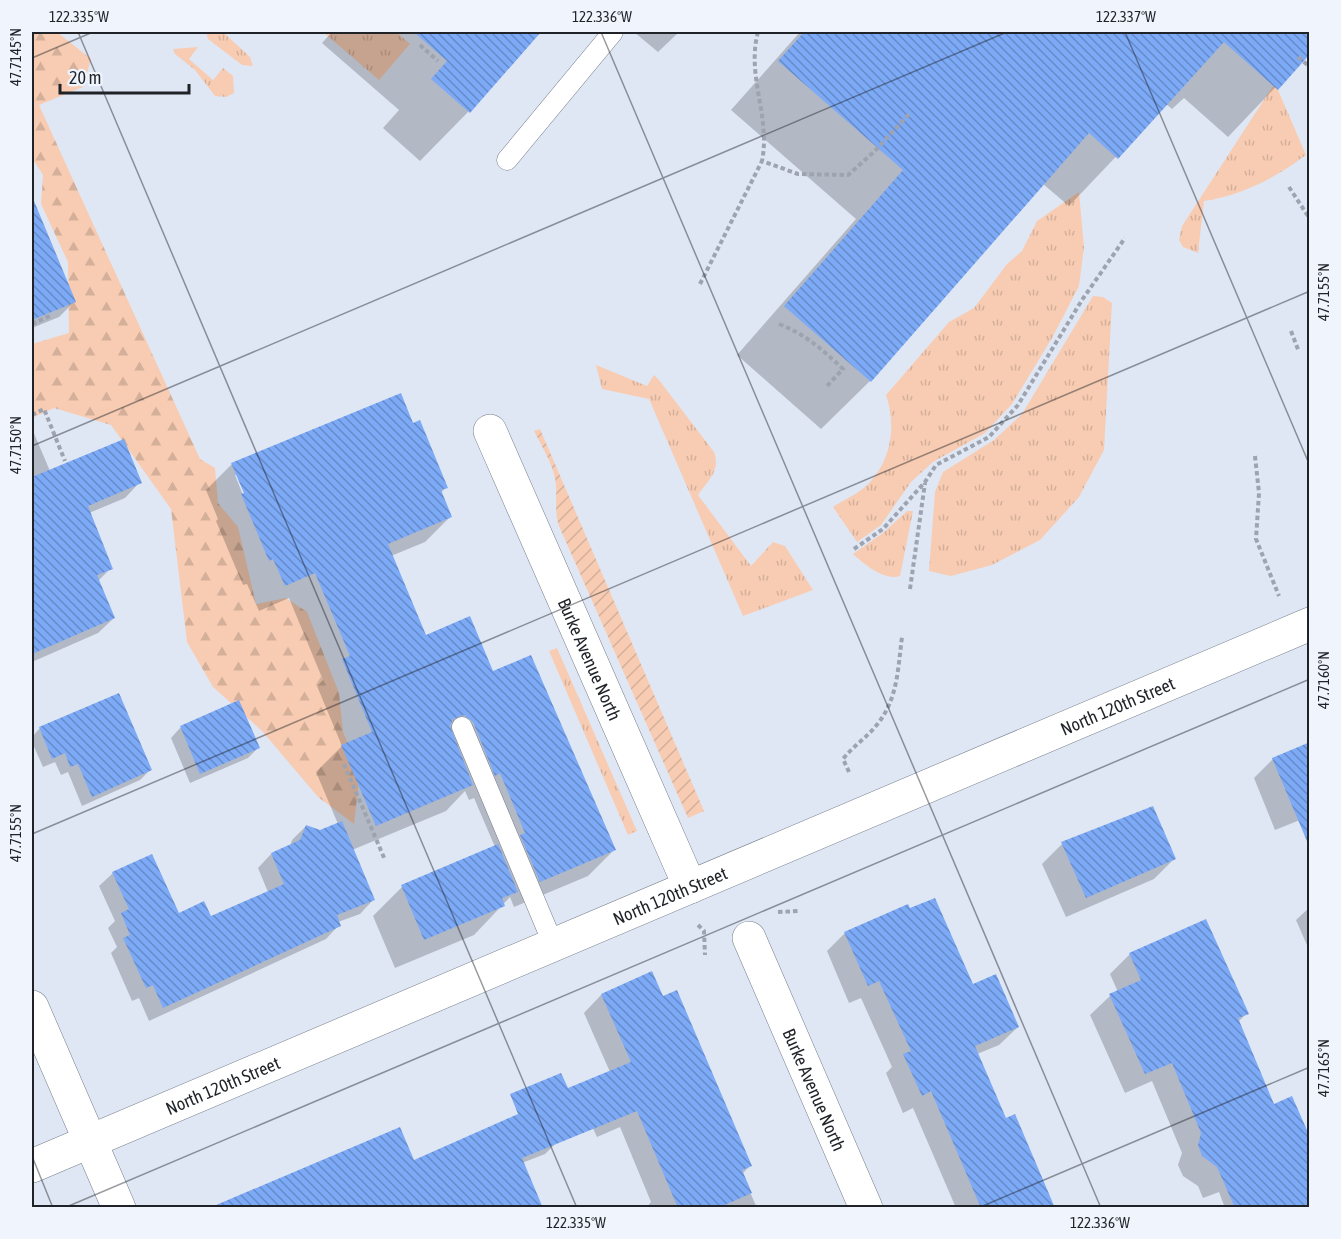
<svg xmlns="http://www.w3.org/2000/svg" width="1341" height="1239" font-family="'Asap Condensed',sans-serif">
<defs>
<pattern id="grass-tufts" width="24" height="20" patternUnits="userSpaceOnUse" patternTransform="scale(1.5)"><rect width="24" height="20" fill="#f8ccb2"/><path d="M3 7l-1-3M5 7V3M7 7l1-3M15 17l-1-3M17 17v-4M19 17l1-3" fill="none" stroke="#d4af99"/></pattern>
<pattern id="forest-firs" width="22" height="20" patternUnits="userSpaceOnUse" patternTransform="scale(1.5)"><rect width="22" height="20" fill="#f8ccb2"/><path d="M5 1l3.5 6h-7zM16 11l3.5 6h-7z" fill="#d4af99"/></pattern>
<pattern id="garden-furrows" width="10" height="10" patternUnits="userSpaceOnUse" patternTransform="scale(1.5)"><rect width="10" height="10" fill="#f8ccb2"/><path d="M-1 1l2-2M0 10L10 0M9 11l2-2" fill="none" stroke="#d4af99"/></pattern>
<pattern id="building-back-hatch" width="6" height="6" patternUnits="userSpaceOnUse" patternTransform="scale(1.5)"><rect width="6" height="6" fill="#7daaf7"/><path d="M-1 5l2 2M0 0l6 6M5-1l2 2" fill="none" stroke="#668ac8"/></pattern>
</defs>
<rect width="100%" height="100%" fill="#dfe7f5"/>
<path fill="url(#grass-tufts)" d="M206,32H223L250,57L253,66L242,65L208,39Z
M323,32H396L410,44L379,80Z
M198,47L189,59L213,80L223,68L233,76L234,93L226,97L215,96L195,70L175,54L173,49Z
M1273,86L1278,90L1306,155C1275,178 1243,195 1204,201L1198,253L1183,247L1179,240L1182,226Z
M1079,192L1084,247L1079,286L1052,338L1012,404L985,433L933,462L911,482L881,525L857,542L833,507C843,500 856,495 865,487C891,463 897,427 886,395L949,322L974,308L1007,264L1022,251L1037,221Z
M1093,296L1103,297L1112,303L1104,450L1079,497L1040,540L992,565L951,576L929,571L935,492L943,472L994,440L1022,414Z
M596,365L647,386L654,375L659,380L714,452C721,471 708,480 698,495L751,566L773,542L785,546L813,590L743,616L649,399L602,389Z
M907,511H913L900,576C884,581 864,564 853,554L883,533Z
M557,648L637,831L628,835L549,651Z"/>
<path fill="url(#forest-firs)" d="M32,32H57L91,59L83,87L39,105L200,459L215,468L218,503L238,527L256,604L286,598L307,612L339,693L343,732L360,773L354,824L318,797L262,731L213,687L187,642L171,509L111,425L54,408L32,418V344L69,333L68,262L41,204L43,175L32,158Z"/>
<path fill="url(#garden-furrows)" d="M540,429L704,811L688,818L559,526C553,508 559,492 554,474C550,459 541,445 534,431Z"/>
<path fill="#0003" fill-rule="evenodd" d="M332,32H539L468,112L420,161L383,128L399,110L322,43Z
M634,32H679L658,52Z
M800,32H1310V51L1228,137L1184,98L1172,109L1166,104L1069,206L1043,184L870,381L821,429L737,355L856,219L731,110Z
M47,235L75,301L59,317L32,328V242Z
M412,425L446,487L441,493L451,516L425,542L391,556L425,637L493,673L614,850L588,876L514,907L510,897L474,935L395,968L373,916L402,887L495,847L474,798L469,800L465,791L446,811L352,850L373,900L360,914L338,922L339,925L326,939L149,1021L139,998L132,1001L111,953L117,947L108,928L115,921L99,886L113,873L178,915L210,918L268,892L258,868L271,854L290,846L292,840L306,826L320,832L338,824L316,772L342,746L317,686L323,680L289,598L259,611L247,584L243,585L216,521L218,519L206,490L232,464ZM235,475H238L248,499L245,500Z
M33,431L50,471L140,482L125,498L89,513L111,568L98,581L114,618L98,633L32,662Z
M238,702L258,748L248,758L190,783L171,738L180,728Z
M40,728L150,770L140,780L82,806L68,772L61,775L55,762L43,767L32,742V737Z
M1273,759L1310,816L1275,830L1254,778Z
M1062,844L1174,859L1154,879L1066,917L1042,864Z
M1310,907V952L1296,920Z
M845,933L972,986L1018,1027L999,1045L977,1054L1006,1120L1054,1208H956L913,1108L903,1113L886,1073L892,1067L861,998L849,1003L827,951Z
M1130,954L1247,1013L1238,1022L1310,1208H1225L1219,1192L1203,1198L1198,1186L1183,1176L1178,1165L1182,1153L1152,1081L1125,1093L1090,1015L1110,996L1118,992L1110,974Z
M651,973L750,1166L742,1174L757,1208H646L651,1202L620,1127L597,1137L578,1096L610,1072L584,1013L601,995Z
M556,1143L545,1154L522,1163L413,1162Z"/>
<path fill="url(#building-back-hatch)" d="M414,32H541L470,113L431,79L447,61Z
M804,32H1310V54L1278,90L1224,42L1118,159L1089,133L871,382L784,306L903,170L778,61Z
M32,196L76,302L32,320Z
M401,393L413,423L420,420L448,488L441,490L452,517L388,544L426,635L470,616L493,671L531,655L616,850L540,882L520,835L525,833L500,773L495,776L473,722L464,715L453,719L450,726L473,785L376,826L341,745L372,732L342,659L350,656L315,573L285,586L273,559L269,561L241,494L244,493L231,463Z
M124,439L142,483L88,506L113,569L97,575L115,618L32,654V477Z
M119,693L152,770L92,797L78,764L70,767L65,753L52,759L39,727Z
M239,700L260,748L200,774L180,726Z
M1310,742V846H1309L1272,758Z
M1153,806L1176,859L1086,898L1061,842Z
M342,821L375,900L337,915L341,926L163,1008L153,985L146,988L123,938L130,935L121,913L129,909L112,872L152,854L179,913L204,901L211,916L284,884L271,853L300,840L306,825L320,830Z
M498,844L518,892L502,898L505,906L424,940L401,885Z
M935,898L973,984L996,974L1019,1027L975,1046L1006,1118L1015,1114L1055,1208H981L931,1091L922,1096L903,1054L911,1051L879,981L868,986L844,932L908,904L910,908Z
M1206,919L1249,1014L1238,1018L1274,1104L1292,1096L1310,1137V1208H1235L1217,1167L1202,1156L1198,1145L1201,1133L1172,1063L1145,1074L1109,994L1141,980L1129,953Z
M652,971L663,996L677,990L752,1166L742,1170L752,1193L718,1208H678L637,1111L522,1158L543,1208H209L400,1127L414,1160L518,1114L510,1094L561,1073L568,1088L631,1062L601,994Z"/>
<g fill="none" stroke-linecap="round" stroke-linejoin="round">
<defs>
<path id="service" d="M507,160L613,32
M462,727L554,946"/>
<g id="minor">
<path id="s1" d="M490,431L690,887"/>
<path id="s2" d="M749,938L866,1208"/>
<path id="s3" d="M32,1166L1310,624"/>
</g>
<path id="tertiary" d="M32,1007L119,1208"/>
</defs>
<use href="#service" stroke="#767e8a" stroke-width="21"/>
<use href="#minor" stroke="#767e8a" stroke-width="34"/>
<use href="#tertiary" stroke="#767e8a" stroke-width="34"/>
<path stroke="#9ea4af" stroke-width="4" stroke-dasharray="4.5 3" stroke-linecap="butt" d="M758,32C746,76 771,117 762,161
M420,45L438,61
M1298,57L1310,67
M1289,187L1310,219
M700,284L762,161L798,174L848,175L875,151L909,114
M32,324L52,315
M779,324C805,334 823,350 843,369L827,386
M1291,331L1299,352
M32,415L44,409L65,461
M1255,456L1259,493L1256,539L1279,596
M854,549L883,529L925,482L936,465L989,437L1018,405L1082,300L1125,238
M910,589L925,483
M344,764L385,860
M849,772L843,759C854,745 869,736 879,722C898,697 898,667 902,637
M778,912L798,911
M698,925L704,931L705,955"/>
<use href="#service" stroke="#fff" stroke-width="20"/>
<use href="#minor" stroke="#fff" stroke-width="33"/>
<use href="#tertiary" stroke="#fff" stroke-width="33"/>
</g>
<path fill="none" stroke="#1f2227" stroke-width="1.5" stroke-opacity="0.45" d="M78,32L577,1208M601,32L1101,1208M1125,32L1310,466M32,58L93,32M32,446L1007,32M32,834L1310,291M32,1156L53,1208M64,1208L1310,679M978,1208L1310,1067"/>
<g text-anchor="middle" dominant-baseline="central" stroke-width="4.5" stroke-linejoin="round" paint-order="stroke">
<g font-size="18" fill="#1f2227" stroke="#eff4fd">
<text stroke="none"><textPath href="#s1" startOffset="249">Burke Avenue North</textPath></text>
<text stroke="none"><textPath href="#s3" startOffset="1179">North 120th Street</textPath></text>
<text stroke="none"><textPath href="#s3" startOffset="693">North 120th Street</textPath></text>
<text stroke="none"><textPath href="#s3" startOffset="207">North 120th Street</textPath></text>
<text stroke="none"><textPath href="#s2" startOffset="165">Burke Avenue North</textPath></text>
</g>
</g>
<rect width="1341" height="1239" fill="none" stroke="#eff4fd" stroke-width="66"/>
<path d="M60 84v9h129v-9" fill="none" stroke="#1f2227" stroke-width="3"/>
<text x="69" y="84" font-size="18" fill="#1f2227" stroke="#eff4fd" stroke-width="4.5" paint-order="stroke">20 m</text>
<rect x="33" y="33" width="1275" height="1173" fill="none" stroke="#1f2227" stroke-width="2"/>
<g font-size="15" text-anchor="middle" fill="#1f2227">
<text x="79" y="22">122.335°W</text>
<text x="602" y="22">122.336°W</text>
<text x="1126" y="22">122.337°W</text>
<text transform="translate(16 57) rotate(-90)" y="5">47.7145°N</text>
<text transform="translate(1324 292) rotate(-90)" y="5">47.7155°N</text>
<text transform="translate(16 445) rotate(-90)" y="5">47.7150°N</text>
<text transform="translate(1324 680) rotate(-90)" y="5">47.7160°N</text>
<text transform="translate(16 833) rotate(-90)" y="5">47.7155°N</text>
<text transform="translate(1324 1068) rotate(-90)" y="5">47.7165°N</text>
<text x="576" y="1228">122.335°W</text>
<text x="1100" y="1228">122.336°W</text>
</g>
</svg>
